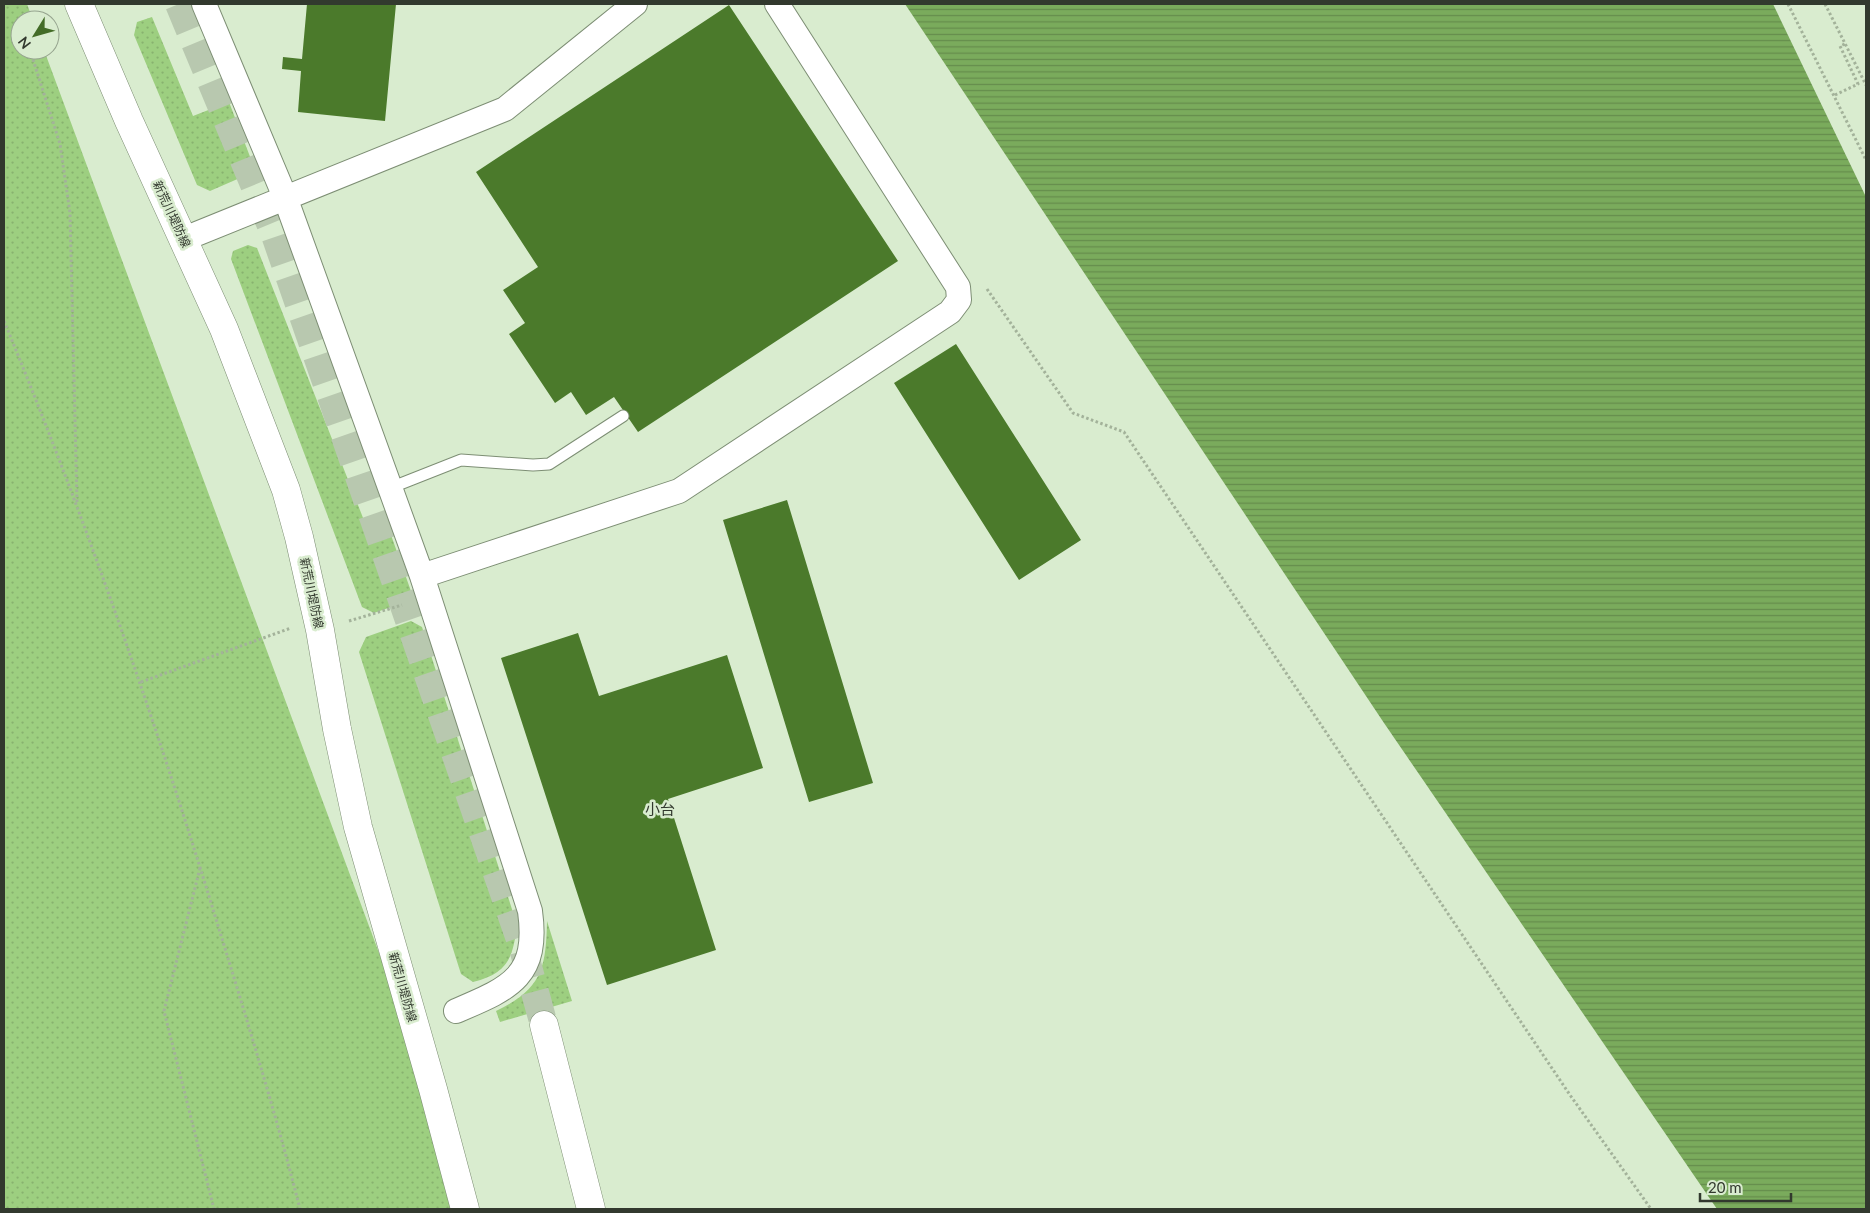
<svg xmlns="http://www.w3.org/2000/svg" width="1870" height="1213" font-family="Lato,'Noto Sans JP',sans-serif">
<defs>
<pattern id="grass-dots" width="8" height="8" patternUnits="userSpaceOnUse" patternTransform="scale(1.25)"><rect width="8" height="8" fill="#9dcf80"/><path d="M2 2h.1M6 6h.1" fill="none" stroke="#88b26f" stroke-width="1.8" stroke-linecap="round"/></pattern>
<pattern id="water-rules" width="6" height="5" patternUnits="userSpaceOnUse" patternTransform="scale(1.25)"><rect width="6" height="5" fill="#7aab5c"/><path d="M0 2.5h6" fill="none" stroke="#658c4c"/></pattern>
</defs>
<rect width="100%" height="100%" fill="#d9eccf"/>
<path fill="url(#grass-dots)" d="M4,4H27L33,20H20V50H44L474,1209H4Z
M152,17L193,116L229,102L254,167L249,174L210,191L197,185L134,35L137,22Z
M248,245L257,248L367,528L386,521L412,594L408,601L374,613L362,607L231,259L233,251Z
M411,621L422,627L517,925C513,958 508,973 473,982L461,974L359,652L366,637Z
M547,921L572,1001L500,1022L496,1011C542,989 546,968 547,921Z"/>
<path fill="url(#water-rules)" d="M905,4H1773L1866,197V1209H1717L1384,723Z"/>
<path fill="#4b7a2b" d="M307,4H396L385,121L298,112L301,71L282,69L283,57L302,59Z
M729,5L898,261L638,432L614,397L586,415L571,392L555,403L509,334L525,323L503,290L538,267L476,172Z
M956,344L1081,540L1019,580L894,383Z
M787,500L873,783L809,802L723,520Z
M578,633L599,696L727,655L763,768L668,799L716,950L607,985L501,658Z"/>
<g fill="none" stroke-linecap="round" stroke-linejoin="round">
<path stroke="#b8c8af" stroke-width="28" stroke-dasharray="28 14" stroke-linecap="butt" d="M179,4L275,235L522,945L544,1025"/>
<defs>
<path id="service" d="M390,488L461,460L533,465L549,464L623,416"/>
<path id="minor" d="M204,4L285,197L422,576L530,911C539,977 510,988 456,1011
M184,239L505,109L635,4
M422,576L679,491L950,312L959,300L958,287L777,4"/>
<path id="secondary" d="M79,4L129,121L224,329L286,490L299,537L320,630L337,729L358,827L433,1089L465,1209
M544,1025L591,1209"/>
</defs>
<use href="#service" stroke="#7d8e74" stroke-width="13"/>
<use href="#minor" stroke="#7d8e74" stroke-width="26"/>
<use href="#secondary" stroke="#7d8e74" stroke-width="29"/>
<path stroke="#a3b29a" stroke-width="3" stroke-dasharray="2.5 2.5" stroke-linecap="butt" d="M1788,4L1866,160
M1825,4L1866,85
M50,39L55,37
M30,50L60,144L70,213L77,503
M1835,95L1858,84L1840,46L1845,44
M987,289L1073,413L1124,432L1570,1095L1651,1209
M4,321C83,512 151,708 212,906C243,1007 274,1107 300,1209
M349,621L402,605
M141,682L291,628
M200,868L164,1011L214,1209"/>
<use href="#service" stroke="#fff" stroke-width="11"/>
<use href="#minor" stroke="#fff" stroke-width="24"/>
<use href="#secondary" stroke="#fff" stroke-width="28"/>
</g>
<g text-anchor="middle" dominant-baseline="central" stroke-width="5" stroke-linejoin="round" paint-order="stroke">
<g font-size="12" fill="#32392e" stroke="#d9eccf">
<text transform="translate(172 214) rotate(65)">新荒川堤防線</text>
<text transform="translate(312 593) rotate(78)">新荒川堤防線</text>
<text transform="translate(403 987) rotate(74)">新荒川堤防線</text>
</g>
<g font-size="15" fill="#32392e" stroke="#d9eccf">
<text x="660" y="809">小台</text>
</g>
</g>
<rect width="1870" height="1213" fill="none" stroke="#32392e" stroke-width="10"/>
<g transform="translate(35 35) rotate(233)"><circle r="24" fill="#d9eccf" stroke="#96a48f"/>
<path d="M0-4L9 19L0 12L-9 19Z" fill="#436c27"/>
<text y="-8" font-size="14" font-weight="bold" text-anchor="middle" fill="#32392e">N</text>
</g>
<path d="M1700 1193v8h91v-8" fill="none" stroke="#32392e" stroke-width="2.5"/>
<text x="1708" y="1193" font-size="15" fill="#32392e" stroke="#d9eccf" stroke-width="4" paint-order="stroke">20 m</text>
</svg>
